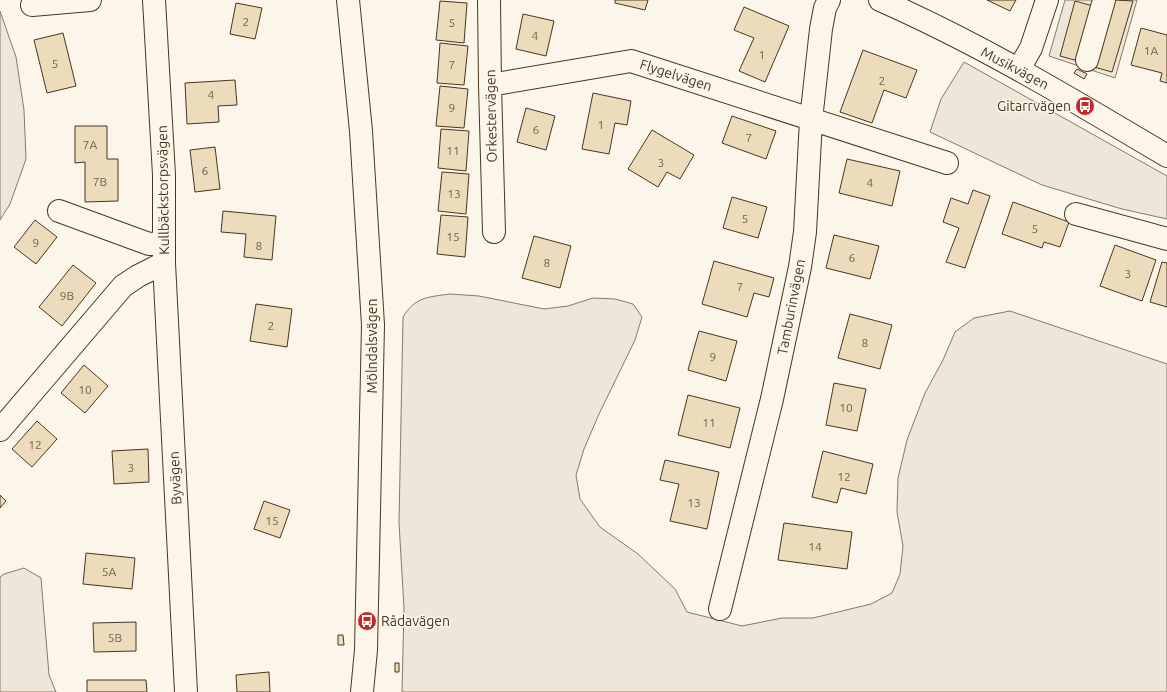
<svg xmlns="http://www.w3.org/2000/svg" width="1167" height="692" font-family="Ubuntu,sans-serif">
<rect width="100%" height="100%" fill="#fbf6e9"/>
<path fill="#ede6d9" stroke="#887966" d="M0,11L16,57L24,110L26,159L10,204L0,220Z
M964,62L1167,176V219L1122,209L1042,185L930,132L941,99Z
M450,294L479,296L544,309L568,306L593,298L615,299L633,304L642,317L635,340L599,414L584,449L576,475L580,499L600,527L638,554L675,589L687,612L742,626L782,618H813L871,604L892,593L900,574L903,546L897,512L898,478L907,440L925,393L943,360L955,332L974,318L1010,311L1167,364V692H402L404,608L399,523L403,317C415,297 428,297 450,294Z
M24,568L41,578L49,675L56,692H0V577L4,574Z"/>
<path fill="#ede7d9" stroke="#887966" d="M1065,0H1137L1115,78L1049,56Z"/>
<path fill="#ecdcbc" stroke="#4a3520" d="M615,0H648L645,10L615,3Z
M987,0H1016L1010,11Z
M1115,0L1133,1L1112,72L1094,67Z
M440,1L467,3L464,43L436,40Z
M1075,1L1093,6L1078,61L1060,56Z
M236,3L262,8L255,39L230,34Z
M744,7L789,26L765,82L739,71L754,38L734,30Z
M523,14L554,21L546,56L516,49Z
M1141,28L1167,35V83L1160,81L1162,73L1131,65Z
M63,33L76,86L47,93L34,40Z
M440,43L468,46L464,85L437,83Z
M863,50L917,70L906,98L884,90L872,123L840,112Z
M1077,69L1087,74L1084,79L1074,73Z
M235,80L237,105L218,106L219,122L187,124L185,83Z
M440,86L468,89L464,128L436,126Z
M593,93L631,101L627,125L615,123L609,154L582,149Z
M526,108L555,116L546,150L517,142Z
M732,116L776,131L766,159L722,143Z
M75,126H107V159H118V201L85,202V162L75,163Z
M441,129L469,131L466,171L438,168Z
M652,130L694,155L680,179L667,172L658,187L628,169Z
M215,147L220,189L195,192L190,150Z
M847,159L900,171L892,206L839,193Z
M442,172L469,174L466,214L438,211Z
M973,190L990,196L965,268L946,262L959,228L943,222L951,198L968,204Z
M732,197L767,207L758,238L723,228Z
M1013,202L1069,222L1060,247L1044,242L1042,248L1002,234Z
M223,211L276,216L272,260L244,257L246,234L221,232Z
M441,215L468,217L465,257L437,254Z
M35,220L57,237L36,264L14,247Z
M834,235L879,246L870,279L826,268Z
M534,236L571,246L560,288L522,278Z
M1115,245L1156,260L1142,301L1100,286Z
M714,261L774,278L769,297L754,293L747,317L702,304Z
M1162,262L1167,263V307L1150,302Z
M73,265L96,283L62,326L39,307Z
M256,304L292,309L287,347L250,341Z
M850,314L892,325L880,369L838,358Z
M699,331L737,341L726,381L688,370Z
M84,365L108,386L85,413L61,393Z
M834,383L866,389L857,431L826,425Z
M688,395L740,408L730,448L678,435Z
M37,421L57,439L32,467L12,449Z
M148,449L149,482L114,484L112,451Z
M823,451L873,464L866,494L841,488L837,503L812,497Z
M665,460L719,472L707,529L670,521L679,484L660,480Z
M0,495L6,501L0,508Z
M264,501L290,510L280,538L254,529Z
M784,523L852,532L847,569L778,560Z
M86,553L135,558L132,589L83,584Z
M136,622V651L94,652L93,623Z
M338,635H343L344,645H338Z
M395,663H399V672H395Z
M269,672L270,692H237L236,675Z
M87,680H146L147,692H87Z"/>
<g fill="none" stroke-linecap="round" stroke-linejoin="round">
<defs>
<path id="minor" d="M348,0L361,131L373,325L366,650L362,692
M489,0L490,85L494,232
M880,0C980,44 1073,100 1167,156
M32,5L90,0
M1087,60L1104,0
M1019,69L1031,48L1047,0
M490,85L631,61L947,163
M59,211L149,244L164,243
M1076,214L1167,239
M164,263L186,692
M0,430L123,286L138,276L164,263V175L154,0
M720,609L772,399L800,267L805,232L811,120L821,29L825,8L829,0"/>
</defs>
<use href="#minor" stroke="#4a3520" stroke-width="24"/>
<use href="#minor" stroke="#fbf6e9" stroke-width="22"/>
</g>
<defs>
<symbol id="bus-disc" viewBox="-11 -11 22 22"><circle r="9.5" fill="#c62828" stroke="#fbf6e9"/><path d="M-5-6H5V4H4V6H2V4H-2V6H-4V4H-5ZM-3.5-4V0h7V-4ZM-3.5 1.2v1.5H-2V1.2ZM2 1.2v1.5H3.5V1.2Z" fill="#fff"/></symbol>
</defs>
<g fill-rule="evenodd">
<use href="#bus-disc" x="1074" y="95" width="22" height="22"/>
<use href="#bus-disc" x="356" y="610" width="22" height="22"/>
</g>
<g text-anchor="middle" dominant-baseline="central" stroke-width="3" stroke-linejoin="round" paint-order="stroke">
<g font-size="12" fill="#725f47">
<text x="246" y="21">2</text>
<text x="452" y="22">5</text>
<text x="535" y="35">4</text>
<text x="1151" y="50">1A</text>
<text x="762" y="54">1</text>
<text x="55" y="63">5</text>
<text x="452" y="64">7</text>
<text x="882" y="80">2</text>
<text x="211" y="94">4</text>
<text x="452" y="107">9</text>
<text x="601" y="124">1</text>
<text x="536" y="129">6</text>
<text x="749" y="137">7</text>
<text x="90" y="144">7A</text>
<text x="453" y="150">11</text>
<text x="661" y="162">3</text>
<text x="205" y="170">6</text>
<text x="100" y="181">7B</text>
<text x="870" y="182">4</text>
<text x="454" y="193">13</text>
<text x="745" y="218">5</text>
<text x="1035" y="228">5</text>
<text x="453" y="236">15</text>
<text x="36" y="242">9</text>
<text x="259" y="245">8</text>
<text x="852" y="257">6</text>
<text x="547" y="262">8</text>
<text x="1128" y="273">3</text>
<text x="740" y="286">7</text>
<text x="67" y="295">9B</text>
<text x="271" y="325">2</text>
<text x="865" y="342">8</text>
<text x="713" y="356">9</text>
<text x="85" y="389">10</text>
<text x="846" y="407">10</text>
<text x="709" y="422">11</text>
<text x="35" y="444">12</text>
<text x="131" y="467">3</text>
<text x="844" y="476">12</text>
<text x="694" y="502">13</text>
<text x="272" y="520">15</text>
<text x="815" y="546">14</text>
<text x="109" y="571">5A</text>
<text x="115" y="637">5B</text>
</g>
<g font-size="14" fill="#4a3520" stroke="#fbf6e9">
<text transform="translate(1015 68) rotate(28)">Musikvägen</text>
<text transform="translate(676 75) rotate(18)">Flygelvägen</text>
<text transform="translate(491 116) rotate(-91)">Orkestervägen</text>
<text transform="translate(163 190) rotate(-91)">Kullbäckstorpsvägen</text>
<text transform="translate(791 307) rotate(-79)">Tamburinvägen</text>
<text transform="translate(372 346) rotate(-90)">Mölndalsvägen</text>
<text transform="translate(175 478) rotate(-93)">Byvägen</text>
</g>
<g font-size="14" fill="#4a3520" stroke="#fbf6e9" text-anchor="end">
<text x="1071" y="106">Gitarrvägen</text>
<text x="381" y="621" text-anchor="start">Rådavägen</text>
</g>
</g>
</svg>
